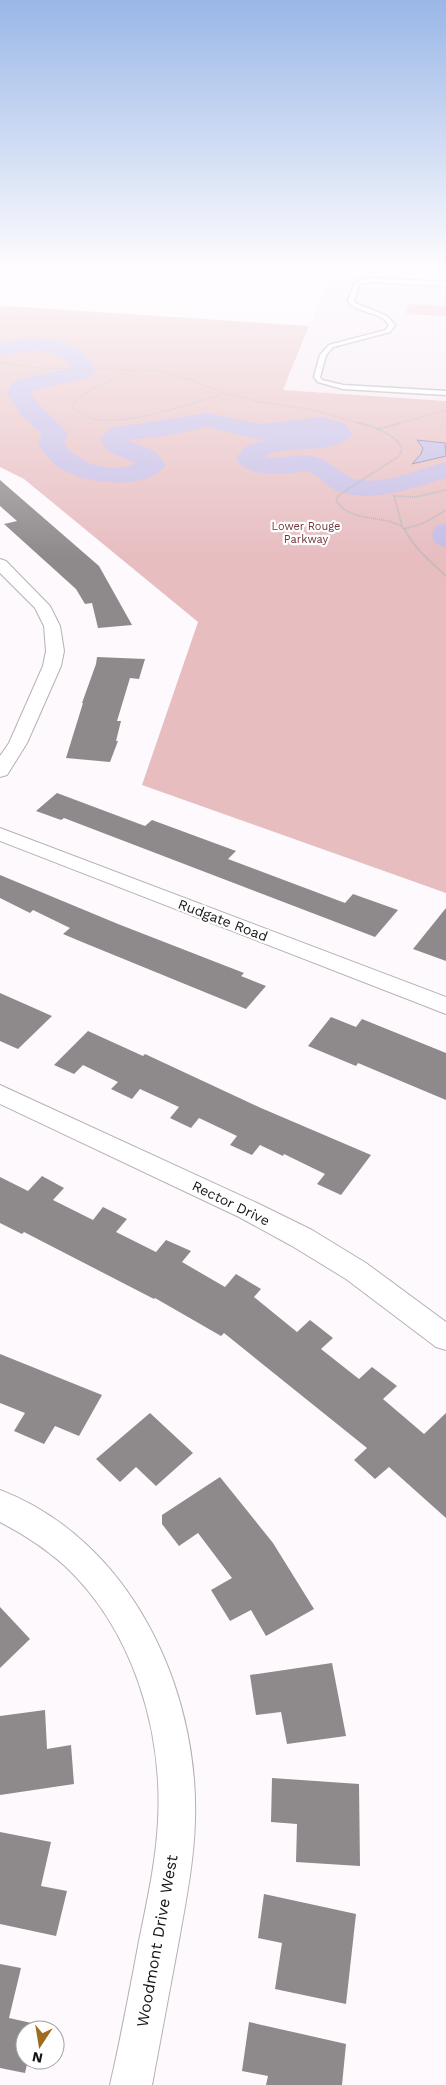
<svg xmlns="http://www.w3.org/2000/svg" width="446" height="2085" font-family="'Work Sans',sans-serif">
<rect width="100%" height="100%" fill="#fdf9fc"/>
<path fill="#f5e9f2" d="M331,275L446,281V401L283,390Z"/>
<path fill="#e7bdc0" d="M409,304L446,306V316L406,314Z
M7,306L309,326L283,390L446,401V893L142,785L198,622L24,479L0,467V307Z"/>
<path fill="#c5bce5" stroke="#9089a7" d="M417,440L445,443L446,456L412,464L421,454L423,448Z"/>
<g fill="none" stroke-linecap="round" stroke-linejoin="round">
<path fill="#c5bce5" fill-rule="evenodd" d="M21,339C52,338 81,339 95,370L89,378L34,390L31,393L39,405L68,433L64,443C78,464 113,475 136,463L107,451L100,439L110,428L207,413L261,424L324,417L347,425L352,434C335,458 281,442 264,458C279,459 295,454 311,456C333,460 339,475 355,479C384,486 418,469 446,462V478C410,488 375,504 337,491C326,487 319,475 308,472C304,471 297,472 293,473C273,474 248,477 236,459L244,447L272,438L261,440L207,427L165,436L127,440L156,452L166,465C148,491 85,484 61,469C51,463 45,453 38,443L42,434L21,415L7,393L12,383L19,379L71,368C60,344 20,352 0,357V343Z
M446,523V547L436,544C431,537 431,533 436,526Z"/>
</g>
<path fill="#8e898b" d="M0,480L99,566L132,625L98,628L92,603L85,604L76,589L4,524L17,521L0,506Z
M97,657L145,659L139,679L130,678L117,721H121L116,741H118L110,762L66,758L83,703H82L96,664Z
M57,793L145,826L152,820L236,851L228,859L345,903L353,894L398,910L375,937L64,818L61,820L36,811Z
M0,875L118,924L244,973L241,976L266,986L246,1009L82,942L63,934L70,928L33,910L30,913L0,898Z
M446,908V961L413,949Z
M0,993L52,1016L18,1049L0,1041Z
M331,1017L356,1027L362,1019L446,1053V1100L358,1063L356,1066L308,1046Z
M88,1031L143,1056L145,1054L261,1108L371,1155L341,1195L317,1184L325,1174L284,1154L283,1156L260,1145L252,1155L230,1145L237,1136L199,1118L191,1128L170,1118L179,1107L140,1089L132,1099L111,1089L118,1082L83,1065L74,1074L54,1065Z
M42,1176L64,1188L53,1200L93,1220L103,1207L127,1219L116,1232L156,1252L166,1240L191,1251L182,1262L225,1287L236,1274L261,1289L254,1297L297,1332L310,1320L333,1338L321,1349L359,1379L372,1367L397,1386L383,1399L424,1434L446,1413V1518L389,1467L375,1479L354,1460L367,1448L224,1333L221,1336L155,1298L154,1299L24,1232L22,1234L0,1223V1177L28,1191Z
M0,1354L102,1395L79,1436L55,1426L44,1444L14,1431L25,1413L0,1403Z
M150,1413L193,1453L156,1486L136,1467L120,1482L96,1459Z
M220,1477L273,1543L314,1609L266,1636L251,1610L230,1621L211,1590L232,1578L198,1533L179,1546L162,1524V1515Z
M0,1607L30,1639L0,1668Z
M332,1663L346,1736L287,1744L281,1712L256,1715L250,1675Z
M45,1710L47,1749L71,1745L74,1784L0,1795V1716Z
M272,1778L359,1784L360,1866L296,1862L297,1824L271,1822Z
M0,1832L51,1842L41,1886L67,1891L56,1936L0,1924Z
M264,1894L356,1914L346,2004L275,1989L282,1943L258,1938Z
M0,1964L21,1968L9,2018L36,2024L34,2030H25V2060H28L25,2073L0,2068Z
M249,2022L346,2044L342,2085H266L268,2076L242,2071Z"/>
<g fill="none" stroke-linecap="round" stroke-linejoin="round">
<defs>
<path id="service" d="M371,265L446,268V270L373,266Z
M370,278L446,282V286L370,282L359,284L354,301L355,303L387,316L395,325L390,332L333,347L326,355L320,377L322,380L343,385L446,391V395L343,389L318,382L314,377L320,355L329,345L386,330L389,325C380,310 358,315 348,301L355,282Z"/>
<path id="minor" d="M0,559L6,561L50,606L60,626L64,651L61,666L27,743L7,775L0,777V756L9,743L43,666L46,651L44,626L35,608L0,573Z
M0,828L446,997V1014L0,841Z
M0,1085L257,1203L312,1230L366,1263L446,1322V1350L436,1347L346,1279L292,1246L239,1217L0,1104Z
M0,1490C130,1540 199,1687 195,1820C194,1861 186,1900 179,1940C170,1988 161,2037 152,2085H110C121,2037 130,1989 139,1941C147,1901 156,1862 158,1821C163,1730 133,1630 65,1566C45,1548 23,1534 0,1522Z"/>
</defs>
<use href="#service" stroke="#b5b1b4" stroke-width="3"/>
<use href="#minor" stroke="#b5b1b4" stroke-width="2"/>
<path stroke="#b5b1b4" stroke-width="1" stroke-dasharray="1 1" stroke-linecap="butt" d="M0,363L38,368L153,370L191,380L224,393L261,402L308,409L362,424
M134,370L91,389L71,405C77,411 85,417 94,419C128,426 189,404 223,394
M397,424L446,410"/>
<path stroke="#b5b1b4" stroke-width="2" stroke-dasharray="1 1" stroke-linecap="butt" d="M359,423C373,427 397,434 402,449L399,456L339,495L336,501C353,523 377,514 399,525C404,527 406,532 409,537C419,552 432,563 446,576
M378,429L401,423
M402,525L394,496L415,497L446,490
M404,529L424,523L446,510"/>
<use href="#service" fill="#fff" fill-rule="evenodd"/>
<use href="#minor" fill="#fff" fill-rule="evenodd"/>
</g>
<linearGradient id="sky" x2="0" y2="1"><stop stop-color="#9ab7e7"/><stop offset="0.48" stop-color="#fefcfe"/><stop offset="1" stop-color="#fefcfe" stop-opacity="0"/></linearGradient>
<rect width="446" height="557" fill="url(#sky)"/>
<g text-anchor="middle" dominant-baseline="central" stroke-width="4.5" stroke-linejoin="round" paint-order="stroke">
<g font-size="11" fill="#72343c" stroke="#fff">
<text x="306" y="526">Lower Rouge<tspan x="306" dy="13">Parkway</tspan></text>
</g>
<g font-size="14" fill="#151315" stroke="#fff">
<text transform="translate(223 920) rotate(21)">Rudgate Road</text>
<text transform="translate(231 1203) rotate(26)">Rector Drive</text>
</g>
<g font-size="16" fill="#151315" stroke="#fff">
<text transform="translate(157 1941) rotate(-80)">Woodmont Drive West</text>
</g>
</g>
<g transform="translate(40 2045) rotate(192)"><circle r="24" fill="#ffffff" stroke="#a1a1a1"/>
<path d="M0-4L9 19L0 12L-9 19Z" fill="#9e6b21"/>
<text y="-8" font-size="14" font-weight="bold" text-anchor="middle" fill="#151315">N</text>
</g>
</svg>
